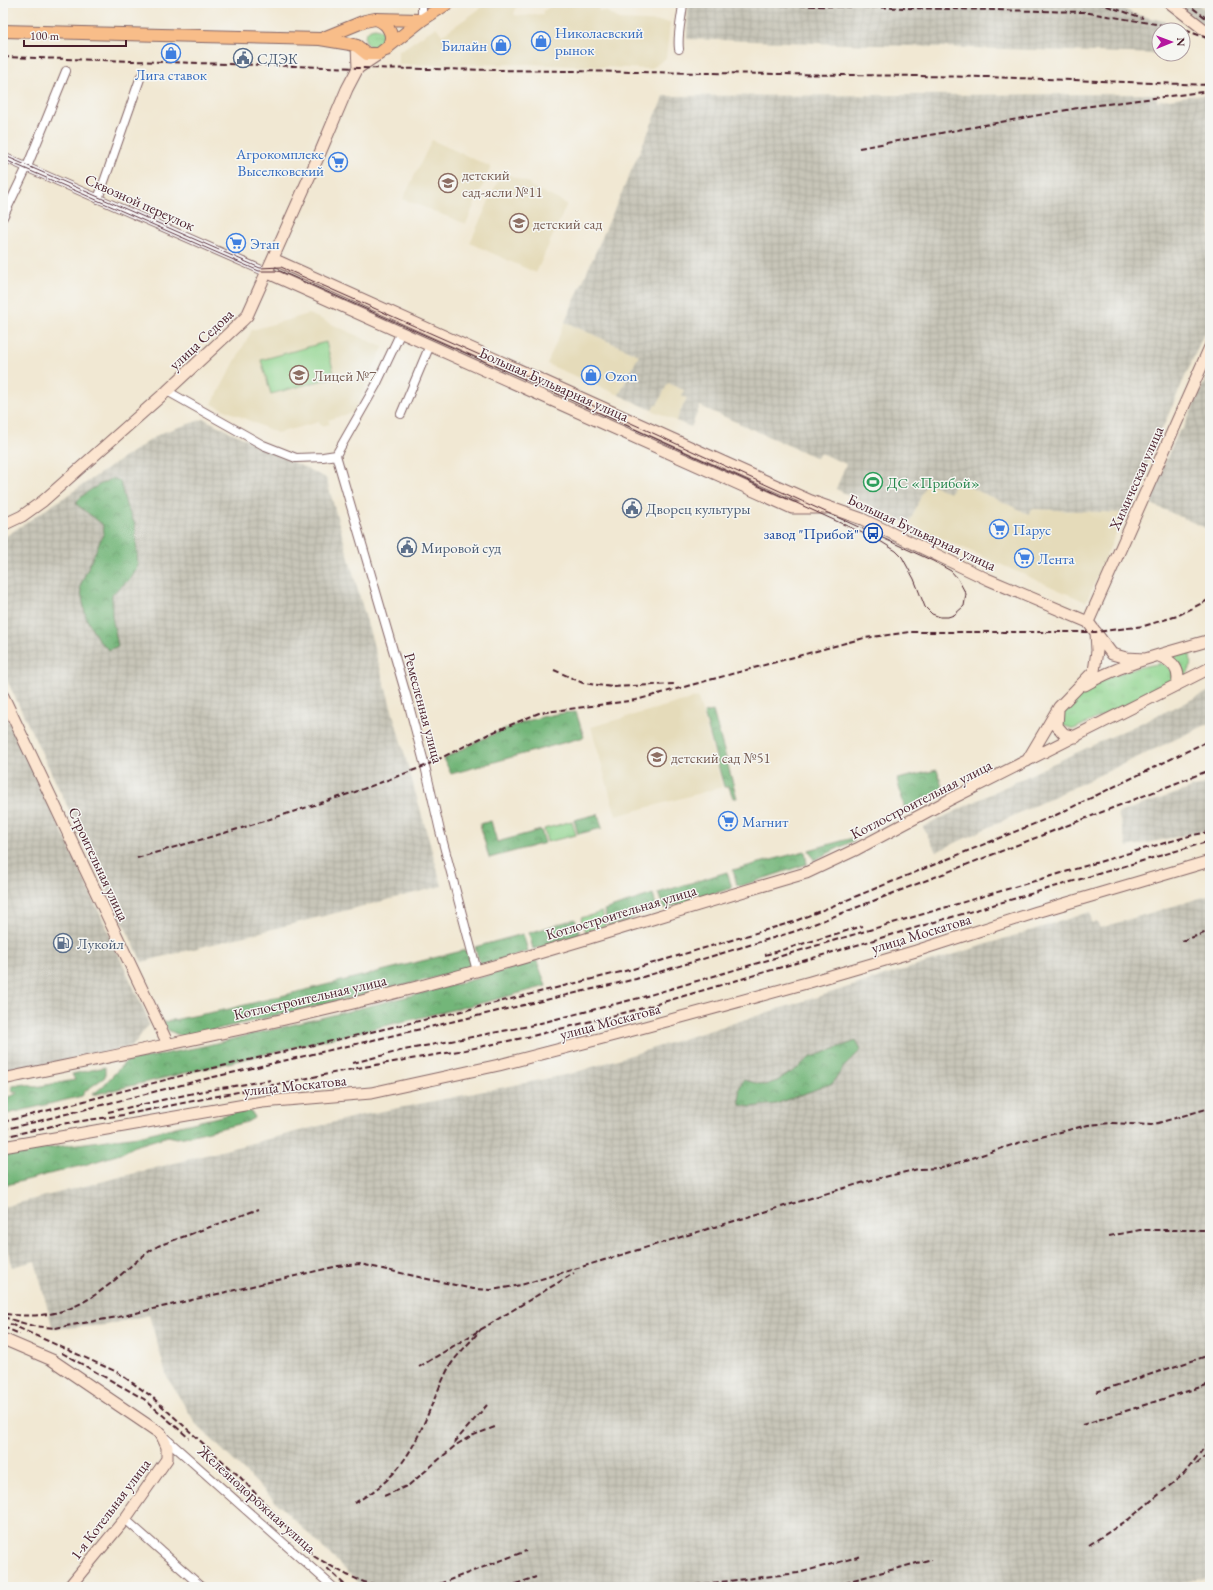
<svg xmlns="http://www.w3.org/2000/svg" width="1213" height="1590" font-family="'EB Garamond',serif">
<defs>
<pattern id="industrial-grid" width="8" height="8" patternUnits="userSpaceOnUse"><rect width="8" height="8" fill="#c7c5b8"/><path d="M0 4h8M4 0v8" fill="none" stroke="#aca99e"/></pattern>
<pattern id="grass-tufts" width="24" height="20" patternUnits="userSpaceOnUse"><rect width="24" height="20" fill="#8fd48e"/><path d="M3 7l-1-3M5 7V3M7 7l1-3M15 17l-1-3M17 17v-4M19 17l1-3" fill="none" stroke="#7db67b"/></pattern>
<pattern id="forest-crowns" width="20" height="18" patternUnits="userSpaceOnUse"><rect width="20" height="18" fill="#73b679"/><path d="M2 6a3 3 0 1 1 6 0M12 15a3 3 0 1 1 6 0" fill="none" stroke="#609363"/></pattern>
</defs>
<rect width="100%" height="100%" fill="#f6f6f2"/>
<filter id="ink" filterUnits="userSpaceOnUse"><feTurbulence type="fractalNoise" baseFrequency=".025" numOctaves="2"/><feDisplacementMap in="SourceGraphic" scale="8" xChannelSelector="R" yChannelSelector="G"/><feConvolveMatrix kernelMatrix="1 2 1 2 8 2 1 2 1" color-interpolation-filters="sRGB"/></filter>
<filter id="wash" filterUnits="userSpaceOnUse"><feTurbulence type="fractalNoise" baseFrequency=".012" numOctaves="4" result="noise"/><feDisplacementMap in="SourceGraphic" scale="16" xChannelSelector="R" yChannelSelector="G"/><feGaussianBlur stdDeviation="0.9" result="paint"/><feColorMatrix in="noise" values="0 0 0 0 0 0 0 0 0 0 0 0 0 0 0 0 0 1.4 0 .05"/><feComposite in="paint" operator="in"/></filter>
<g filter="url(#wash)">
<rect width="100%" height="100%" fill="#f1e8d3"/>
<path fill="#e5dbba" d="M483,3H510L516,7L514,15L522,16L543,14V11L557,3H598L599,11H606L619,20L670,22L666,58L651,69L529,64L398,65V52L436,27L442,35L481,8Z
M432,140L491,167L466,224L403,199Z
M502,172L531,184L530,186L567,204L536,273L470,243Z
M309,314L383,347L354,412L328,420L330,424L321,426L319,422L277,433L212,404L252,330Z
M565,322L639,355L619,395L547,364Z
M668,383L685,391L687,398L676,421L652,410L655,404L657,405Z
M956,481L1029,514L1032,509L1125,513L1086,602L909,524L927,482Z
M698,697L722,787L616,816L591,727Z"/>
<path fill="url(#industrial-grid)" d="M688,3H1112L1134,14L1167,22V30H1159V54L687,39Z
M1156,94L1157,101L1188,96L1210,95V320L1125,513L1032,509L1029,514L956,481L950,493L927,482L909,524L836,489L846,464L820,453L817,458L700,406L691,427L676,421L687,398L682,396L684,390L668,383L657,405L655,404L652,410L619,395L639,355L565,322L664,96Z
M1210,369V530L1147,502L1179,431L1183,429Z
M204,419L326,478L442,886L142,962L3,672V538L161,433Z
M1210,691V723L936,852L923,827L1052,764Z
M3,710L25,752L68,844L147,1017L148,1025L134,1044L129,1047L3,1075Z
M1210,782V830L1127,847L1118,813Z
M1210,895V1577L1167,1587H363L196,1424L167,1377L149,1315L106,1325L53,1329L35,1261L12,1267L3,1233V1207L358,1116L570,1074L1090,912L1092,923L1097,922L1100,928Z"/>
<path fill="#c7c5b8" d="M1175,3H1197L1210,13V30Z"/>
<path fill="url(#grass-tufts)" stroke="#6c7a5c" d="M365 38a10 10 0 1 1 20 0a10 10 0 1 1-20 0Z
M1181,653L1190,654C1191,665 1192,671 1182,678L1181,666L1172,657Z
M1162,663L1172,671L1174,677L1172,683L1074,729L1062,725L1061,717L1064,709L1096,683L1130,669Z
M572,821L576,835L547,842L544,829Z
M602,912L606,926L585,932L581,918Z"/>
<path fill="url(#forest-crowns)" stroke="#5e6a52" d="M113,478L120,481L126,505L135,524L138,566L130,579L112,594V616L118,646L109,650L99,641L86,618L80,586L104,532L102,524L76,504C82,492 101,484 113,478Z
M713,711L737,798H733L729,787H724L704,713Z
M576,712L584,737L451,774L444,759C485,737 529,714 576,712Z
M937,770L943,790L905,810L897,779Z
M598,814L602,828L578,834L574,820Z
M491,821L497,842L541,830L545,843L489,858L480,824Z
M856,837L853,841L814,860L809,850Z
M805,851L807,864L741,886L737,885L733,870Z
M727,872L732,888L664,909L658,893Z
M653,894L656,906L655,911H651L648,907L643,909L631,920L609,926L604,910Z
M575,919L580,936L533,949L529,933Z
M523,934L528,951L480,966L475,947Z
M470,949L475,968L330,1003L183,1037L168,1030L163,1022L229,1009Z
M537,961L546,986L486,1002L92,1095L102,1087L125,1062L204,1046L337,1014L461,983Z
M856,1041L861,1050L843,1068L833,1083L776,1104L751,1107L740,1105L739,1089L743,1080L765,1085L777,1081L798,1068L809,1058Z
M105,1067V1077L85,1091L82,1096L3,1115V1099L18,1093L11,1090L13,1086L24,1084L35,1087L75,1080L72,1074Z
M243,1111L252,1112L254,1118L247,1122L184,1137L177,1138L168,1136L135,1146L120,1154L84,1165L3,1186V1153L27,1148L40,1149L138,1136Z"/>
<path fill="#8fd48e" stroke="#6c7a5c" d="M326,342L335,377L271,394L261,360Z"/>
</g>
<g filter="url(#ink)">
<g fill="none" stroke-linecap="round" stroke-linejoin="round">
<defs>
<path id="street" d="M422,3V20
M679,49C677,34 682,18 683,3
M3,157L266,272
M98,199L141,76
M3,217L27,167L66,71
M167,391L263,445L296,458L323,457L336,455L376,385L401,332
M401,414L430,345
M336,455L407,698L425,766L440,831L477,971
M163,1436L333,1587
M125,1519L202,1587"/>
<path id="secondary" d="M1170,3L1210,34
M357,46L358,68
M273,259L752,475L811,501L862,519L987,579L1088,622L1112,654L1126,658L1145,659
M266,272L792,508H826
M3,525L22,516L43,501L167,391L242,321L247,316L320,153L347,89L358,68L379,54
M1088,622L1210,347
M1159,656C1173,661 1181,670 1177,685
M1085,685C1124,662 1168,653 1210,640
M3,696L168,1044
M1058,711L1057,726L1064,734L1076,737
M1027,761L1059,707L1094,671L1097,651L1096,632
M3,1079C132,1052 262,1026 390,994C530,959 667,913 806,873L857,849L949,800L1210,668
M3,1147L262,1102L371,1093L499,1065L641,1028L810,982L916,951L1037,912L1210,861
M3,1339L52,1360L161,1434L167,1447V1459L125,1519L69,1587"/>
<path id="primary" d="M376,19C390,24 396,38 386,50
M3,31L320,39L350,44L357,46L367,54H379L422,20L448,3
M321,39L365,21L375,19L422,20"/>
</defs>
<use href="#street" stroke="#846566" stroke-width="10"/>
<use href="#secondary" stroke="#846566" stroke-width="13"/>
<use href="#primary" stroke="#846566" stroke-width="14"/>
<use href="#street" stroke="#fff" stroke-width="8"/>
<use href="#secondary" stroke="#fce5d0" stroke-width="11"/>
<use href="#primary" stroke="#f8bd89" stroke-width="12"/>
<path stroke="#4a1f2b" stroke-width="1" d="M3,155L260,268L281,267L552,387L933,561L951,571L958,579L966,594L964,606L954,615L948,617H940L932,614L925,607L914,579L902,557L896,551L880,541L551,391L280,271H259L3,159"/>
<path stroke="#4a1f2b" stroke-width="2" stroke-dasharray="6 3" stroke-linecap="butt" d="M1098,3L1143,18
M1186,3L1210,21
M1205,3L1210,7
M773,5L1084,12L1179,28L1210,39
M3,57L358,68L988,77L1210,85
M859,148L1083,107L1210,91
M554,670L583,683L612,687L674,684
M137,858L245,827L355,792L425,766L489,734L539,713L636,700L864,638L911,632H1096L1144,626L1177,616L1210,599
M1182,941L1210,931
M765,955L863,926
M353,1063L404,1050L529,1026L643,997L1136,851L1193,835L1210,832
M108,1112L203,1091L271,1080
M3,1122L196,1072L454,1013L633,969L793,922L1056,815L1210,740
M3,1130L201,1080L636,979L796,931L1210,770
M3,1137L61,1124L123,1115L363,1067L465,1050L532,1036L643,1008L1210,841
M1109,1236L1140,1230H1210
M5,1314C50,1319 74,1312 110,1284C126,1271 140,1256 158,1246L259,1209
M3,1317L33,1326L55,1328L123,1316L338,1266L360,1264L473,1289L491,1290L521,1285L868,1181L918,1169L942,1168L1021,1142L1088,1125L1112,1123L1151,1125L1210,1108
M10,1324L117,1372L151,1396L240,1477L315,1557L347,1575L364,1582L388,1587
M3,1327L20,1334
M62,1353L144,1399L189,1438
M419,1367L574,1273
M1096,1392L1210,1355
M1082,1425L1210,1384
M454,1443L487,1405
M1196,1464L1210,1452
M220,1467L247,1493
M384,1496L409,1485L456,1445L471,1436L495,1427
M354,1503C415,1471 420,1425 448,1369C456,1355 471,1342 481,1329
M1089,1545L1129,1519L1184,1474L1210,1440
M327,1568L347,1587
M431,1587L526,1551
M507,1587L536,1577
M677,1587L798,1573L862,1556
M827,1587L932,1559"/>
</g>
</g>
<defs>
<symbol id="shop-ring" viewBox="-11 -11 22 22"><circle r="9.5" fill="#f6f6f2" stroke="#3f7fe0" stroke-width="1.5"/><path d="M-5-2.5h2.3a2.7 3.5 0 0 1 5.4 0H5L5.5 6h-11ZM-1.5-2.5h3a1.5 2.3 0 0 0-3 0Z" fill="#3f7fe0"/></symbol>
<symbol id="civic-ring" viewBox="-11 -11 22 22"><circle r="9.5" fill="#f6f6f2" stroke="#5c6f8a" stroke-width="1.5"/><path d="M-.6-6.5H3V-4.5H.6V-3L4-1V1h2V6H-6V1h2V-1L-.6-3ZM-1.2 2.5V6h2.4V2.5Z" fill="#5c6f8a"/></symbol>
<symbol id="supermarket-ring" viewBox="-11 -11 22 22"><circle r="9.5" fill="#f6f6f2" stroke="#3f7fe0" stroke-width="1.5"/><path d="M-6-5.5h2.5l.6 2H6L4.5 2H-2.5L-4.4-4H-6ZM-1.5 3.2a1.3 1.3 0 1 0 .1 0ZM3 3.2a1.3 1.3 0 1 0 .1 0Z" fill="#3f7fe0"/></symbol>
<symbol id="school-ring" viewBox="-11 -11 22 22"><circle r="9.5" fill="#f6f6f2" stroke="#8d6e63" stroke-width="1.5"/><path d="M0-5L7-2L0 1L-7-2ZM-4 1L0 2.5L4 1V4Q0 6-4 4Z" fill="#8d6e63"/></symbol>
<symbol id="university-ring" viewBox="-11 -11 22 22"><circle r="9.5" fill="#f6f6f2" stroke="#8d6e63" stroke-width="1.5"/><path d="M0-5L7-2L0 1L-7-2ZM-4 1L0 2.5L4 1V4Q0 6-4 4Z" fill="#8d6e63"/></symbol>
<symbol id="stadium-ring" viewBox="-11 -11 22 22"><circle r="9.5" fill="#f6f6f2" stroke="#2e9e5b" stroke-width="1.5"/><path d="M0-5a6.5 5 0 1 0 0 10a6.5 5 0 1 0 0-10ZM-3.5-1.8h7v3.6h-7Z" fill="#2e9e5b"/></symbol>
<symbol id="bus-ring" viewBox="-11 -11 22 22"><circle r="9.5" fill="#f6f6f2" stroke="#1a4fb4" stroke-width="1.5"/><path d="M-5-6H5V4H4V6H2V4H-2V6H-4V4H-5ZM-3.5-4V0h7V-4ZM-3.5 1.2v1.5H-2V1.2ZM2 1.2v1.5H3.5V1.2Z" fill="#1a4fb4"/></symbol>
<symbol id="fuel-ring" viewBox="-11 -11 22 22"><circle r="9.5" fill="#f6f6f2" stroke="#5c6f8a" stroke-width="1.5"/><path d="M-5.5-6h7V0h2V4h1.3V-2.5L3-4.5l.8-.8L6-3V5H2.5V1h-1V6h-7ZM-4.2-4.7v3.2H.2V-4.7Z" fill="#5c6f8a"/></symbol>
</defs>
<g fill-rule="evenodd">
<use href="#shop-ring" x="530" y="30" width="22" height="22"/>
<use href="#shop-ring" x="490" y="34" width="22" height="22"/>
<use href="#shop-ring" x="160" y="42" width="22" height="22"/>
<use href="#civic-ring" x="232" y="47" width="22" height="22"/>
<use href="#supermarket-ring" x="327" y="151" width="22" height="22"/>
<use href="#school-ring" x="437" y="172" width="22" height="22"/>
<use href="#school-ring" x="508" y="212" width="22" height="22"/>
<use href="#supermarket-ring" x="225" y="232" width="22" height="22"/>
<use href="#university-ring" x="288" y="364" width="22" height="22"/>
<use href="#shop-ring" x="580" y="364" width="22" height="22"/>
<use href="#stadium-ring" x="862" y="471" width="22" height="22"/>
<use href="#civic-ring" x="621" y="497" width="22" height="22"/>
<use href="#supermarket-ring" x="988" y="518" width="22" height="22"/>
<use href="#bus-ring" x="862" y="522" width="22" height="22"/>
<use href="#civic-ring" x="396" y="536" width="22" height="22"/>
<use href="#supermarket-ring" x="1013" y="547" width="22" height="22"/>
<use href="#school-ring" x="646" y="746" width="22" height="22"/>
<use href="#supermarket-ring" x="717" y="810" width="22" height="22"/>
<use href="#fuel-ring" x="52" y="932" width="22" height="22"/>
</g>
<g text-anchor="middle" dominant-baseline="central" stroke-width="3" stroke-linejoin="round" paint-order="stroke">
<g font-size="15" fill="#366cbe" stroke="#f6f6f2" text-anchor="start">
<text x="555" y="32">Николаевский<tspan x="555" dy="17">рынок</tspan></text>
<text x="487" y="45" text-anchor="end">Билайн</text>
<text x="171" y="74" text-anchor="middle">Лига ставок</text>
<text x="324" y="153" text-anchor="end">Агрокомплекс<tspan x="324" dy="17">Выселковский</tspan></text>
<text x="250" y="243">Этап</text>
<text x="605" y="375">Ozon</text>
<text x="1013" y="529">Парус</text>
<text x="1038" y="558">Лента</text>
<text x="742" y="821">Магнит</text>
</g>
<g font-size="15" fill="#4e5e75" stroke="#f6f6f2" text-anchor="start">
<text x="257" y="58">СДЭК</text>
<text x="646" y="508">Дворец культуры</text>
<text x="421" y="547">Мировой суд</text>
<text x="77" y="943">Лукойл</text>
</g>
<g font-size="15" fill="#785e54" stroke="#f6f6f2" text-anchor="start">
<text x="462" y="174">детский<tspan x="462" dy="17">сад-ясли №11</tspan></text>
<text x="533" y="223">детский сад</text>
<text x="313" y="375">Лицей №7</text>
<text x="671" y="757">детский сад №51</text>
</g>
<g font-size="15" fill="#4a1f2b" stroke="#f6f6f2">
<text transform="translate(140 202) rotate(24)">Сквозной переулок</text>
<text transform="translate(201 339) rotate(-43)">улица Седова</text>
<text transform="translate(554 384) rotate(24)">Большая Бульварная улица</text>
<text transform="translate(1136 478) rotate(-66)">Химическая улица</text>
<text transform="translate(922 532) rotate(25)">Большая Бульварная улица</text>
<text transform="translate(424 708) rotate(75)">Ремесленная улица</text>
<text transform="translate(921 799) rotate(-27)">Котлостроительная улица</text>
<text transform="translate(99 864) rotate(65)">Строительная улица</text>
<text transform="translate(621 912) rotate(-17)">Котлостроительная улица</text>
<text transform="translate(921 933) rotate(-17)">улица Москатова</text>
<text transform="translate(310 997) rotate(-13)">Котлостроительная улица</text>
<text transform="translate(610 1021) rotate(-15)">улица Москатова</text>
<text transform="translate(295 1085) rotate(-6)">улица Москатова</text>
<text transform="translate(257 1499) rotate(42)">Железнодорожная улица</text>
<text transform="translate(110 1509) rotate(-53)">1-я Котельная улица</text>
</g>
<g font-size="15" fill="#27864d" stroke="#f6f6f2" text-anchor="start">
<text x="887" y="482">ДC «Прибой»</text>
</g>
<g font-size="15" fill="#164399" stroke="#f6f6f2" text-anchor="end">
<text x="859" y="533">завод "Прибой"</text>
</g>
</g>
<rect width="1213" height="1590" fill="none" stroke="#f6f6f2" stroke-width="16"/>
<g transform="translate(1171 42) rotate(89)"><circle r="19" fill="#f6f6f2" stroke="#b1a0a2"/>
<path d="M0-3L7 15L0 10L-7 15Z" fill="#b5179e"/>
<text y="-6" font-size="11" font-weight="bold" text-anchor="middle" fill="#4a1f2b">N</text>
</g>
<path d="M24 40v6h102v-6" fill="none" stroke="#4a1f2b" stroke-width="2"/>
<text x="30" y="40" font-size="12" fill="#4a1f2b" stroke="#f6f6f2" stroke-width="3" paint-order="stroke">100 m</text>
</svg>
